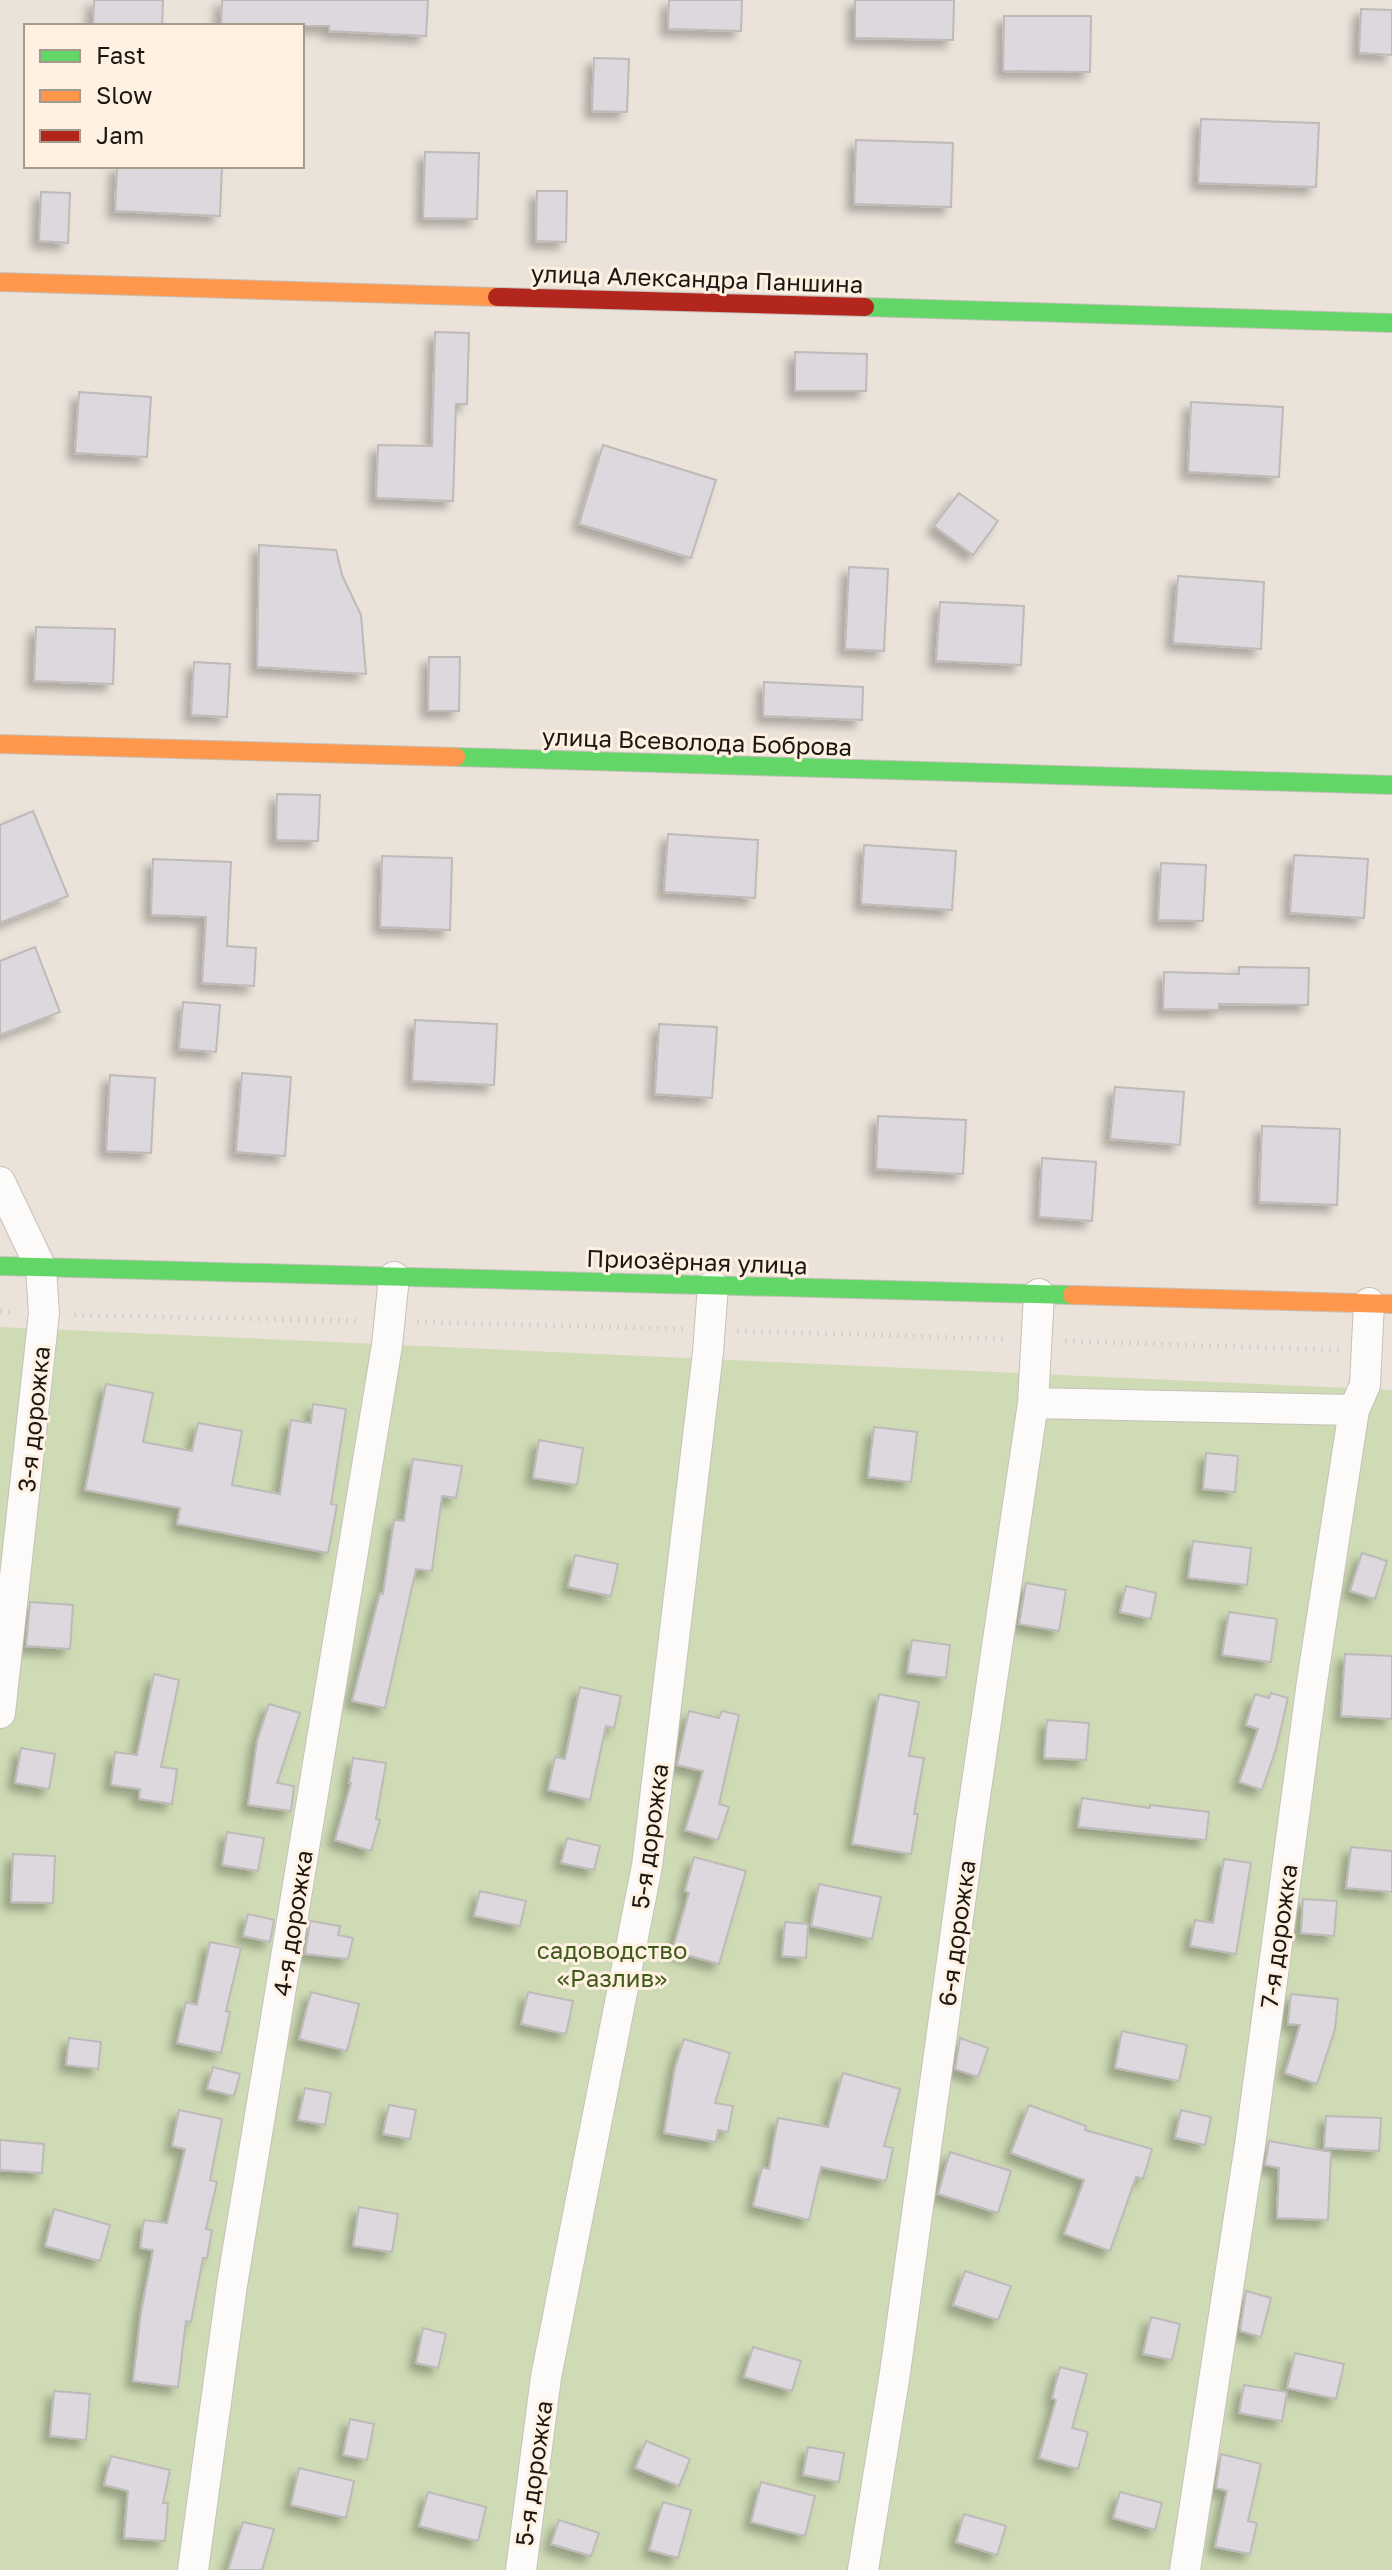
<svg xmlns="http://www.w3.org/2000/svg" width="1392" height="2570" font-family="'Golos Text',sans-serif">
<defs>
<filter id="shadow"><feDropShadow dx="-7" dy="7" stdDeviation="4" flood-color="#0004"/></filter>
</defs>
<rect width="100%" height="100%" fill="#ebe3da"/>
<path fill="#cfdbb5" d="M0,1327L1392,1390V2570H0Z"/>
<path fill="#dcd8de" stroke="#bdbab8" stroke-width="2" filter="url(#shadow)" d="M94,0H163L162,26H93Z
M222,0H428L426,36L329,31V26H221Z
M669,0H742L741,31L668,29Z
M855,0H954L953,40L855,38Z
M1361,9L1392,10V55L1359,53Z
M1004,16H1091L1090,72L1003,71Z
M594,58L629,59L627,112L592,111Z
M1201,119L1319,123L1316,187L1198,183Z
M856,140L953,143L951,207L854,204Z
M425,152L479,153L477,219L423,218Z
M117,166H222L220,216L115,211Z
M537,191H567L566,242L536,241Z
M41,192L70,193L68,243L39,241Z
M435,332L469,333L467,404H456L453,501L376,498L378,445L432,446Z
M795,352L867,354L866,391H795Z
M79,392L151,397L147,457L75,453Z
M1191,402L1283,407L1279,477L1188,472Z
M603,445L716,480L691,558L579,524Z
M959,493L998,521L973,555L934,526Z
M259,545L336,550L342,575L361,615L366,674L257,667Z
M849,567L888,569L884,651L845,649Z
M1178,576L1264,582L1261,649L1173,643Z
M940,602L1024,606L1021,665L936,661Z
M36,627L115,629L113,684L34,681Z
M429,657H460L459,711H428Z
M194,662L230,664L227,717L191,715Z
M764,682L863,687L862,720L763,716Z
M277,794L320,795L318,841L276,840Z
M33,811L68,896L0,923V825Z
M668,834L758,840L755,898L664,892Z
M864,845L956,851L952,910L861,904Z
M1294,855L1368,859L1364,918L1290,913Z
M382,856L452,858L450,930L380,927Z
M153,859L231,862L227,946L256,948L254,986L202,983L206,917L151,915Z
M1161,863L1206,865L1203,921L1158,920Z
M35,947L60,1012L0,1035V961Z
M1239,967L1309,968L1308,1005L1219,1004V1010L1163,1009L1164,972L1239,974Z
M183,1002L220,1005L216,1052L179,1049Z
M415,1020L497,1024L494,1085L412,1081Z
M659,1024L717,1027L712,1098L655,1094Z
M242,1073L291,1077L285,1156L236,1152Z
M110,1075L155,1078L151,1153L106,1151Z
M1115,1087L1184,1092L1180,1145L1110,1139Z
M878,1116L966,1120L963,1174L876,1169Z
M1262,1126L1340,1129L1337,1205L1259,1202Z
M1042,1158L1096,1162L1092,1221L1039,1217Z
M106,1384L153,1393L143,1442L192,1451L198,1423L242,1431L232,1485L280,1494L291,1420L311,1423L313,1404L346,1409L331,1504L337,1505L328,1553L177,1524L180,1508L85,1490Z
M874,1427L917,1432L911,1482L868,1477Z
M539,1440L583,1448L577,1485L533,1478Z
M1206,1453L1238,1456L1235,1492L1203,1489Z
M413,1459L462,1466L456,1498L442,1496L432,1571L416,1569L385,1708L352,1701L380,1593L383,1594L394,1520L404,1521Z
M1193,1541L1251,1548L1247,1585L1188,1578Z
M1362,1553L1387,1561L1375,1599L1350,1591Z
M575,1555L618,1564L611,1596L568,1587Z
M1026,1583L1066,1590L1059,1631L1019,1624Z
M1126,1586L1156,1593L1151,1619L1120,1612Z
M30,1602L73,1605L70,1649L26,1646Z
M1229,1612L1277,1619L1271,1662L1222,1655Z
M912,1640L950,1645L946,1678L907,1673Z
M1345,1654L1392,1656V1719L1341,1716Z
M154,1674L179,1680L161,1767L177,1769L172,1804L139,1799L140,1789L111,1785L115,1752L137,1755Z
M580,1687L621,1696L614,1728L606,1726L590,1800L548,1790L555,1757L565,1759Z
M1271,1693L1288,1698L1276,1749L1262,1790L1239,1782L1258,1729L1246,1725L1255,1694L1269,1698Z
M879,1694L919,1702L909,1756L924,1758L914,1814H918L911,1854L852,1844Z
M269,1704L300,1713L277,1783L294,1786L291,1811L248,1805L257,1741Z
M689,1711L719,1718L722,1711L739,1715L719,1804L729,1807L718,1840L685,1830L703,1771L677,1765Z
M1047,1720L1089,1723L1086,1760L1044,1758Z
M21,1748L55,1754L49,1789L15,1783Z
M353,1758L386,1763L376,1819L380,1820L371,1851L335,1840L351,1783H349Z
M1082,1798L1150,1808V1805L1209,1812L1206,1840L1078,1827Z
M227,1832L264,1838L258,1871L222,1865Z
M567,1838L600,1846L594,1870L561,1863Z
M1351,1847L1392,1851V1892L1346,1888Z
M13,1854L55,1856L53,1903L11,1902Z
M694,1857L746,1871L719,1964L672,1951L689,1893L685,1891Z
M1224,1859L1251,1863L1236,1954L1190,1946L1195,1920L1213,1923Z
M819,1884L881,1897L872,1939L811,1926Z
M480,1891L526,1901L520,1926L474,1916Z
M1303,1899L1337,1901L1334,1936L1301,1933Z
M248,1914L274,1920L270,1942L243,1936Z
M310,1921L340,1926L338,1935L353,1938L348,1959L305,1954Z
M785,1922L808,1924L806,1958L782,1956Z
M210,1942L241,1948L226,2011L230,2012L221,2053L177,2043L186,2002L197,2005Z
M311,1992L359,2004L347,2051L299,2039Z
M528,1992L573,2001L566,2034L521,2024Z
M1291,1994L1338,1999L1335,2029L1317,2084L1285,2073L1300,2025L1288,2024Z
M1122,2031L1187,2045L1179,2081L1115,2068Z
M69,2038L101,2042L98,2069L66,2065Z
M960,2038L988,2048L978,2077L955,2069Z
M684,2039L730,2053L715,2103L733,2106L728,2132L718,2130L716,2142L664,2133L675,2067Z
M213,2067L240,2074L234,2096L207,2089Z
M843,2073L900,2089L884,2146L893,2148L886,2181L821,2167L809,2220L753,2206L762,2167L769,2169L778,2118L828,2127Z
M305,2088L331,2093L325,2125L298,2120Z
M389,2105L416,2110L410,2139L383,2134Z
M1029,2105L1086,2126L1085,2130L1152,2149L1143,2179L1136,2177L1110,2251L1064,2234L1084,2180L1011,2153Z
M179,2110L222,2119L210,2180L217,2182L206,2229L212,2230L207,2258H203L191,2322L186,2321L178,2387L133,2381L141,2312L153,2250L140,2248L144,2220L167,2223L185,2149L172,2146Z
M1181,2110L1211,2117L1205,2145L1175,2138Z
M1326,2116L1381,2118L1379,2151L1324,2148Z
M0,2140L44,2144L42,2173L0,2170Z
M1269,2141L1331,2152L1328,2220L1277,2218L1279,2168L1265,2165Z
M950,2152L1011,2171L998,2213L938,2194Z
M359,2207L398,2214L392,2252L353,2246Z
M54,2209L110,2225L100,2261L45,2246Z
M965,2271L1011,2286L998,2320L953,2305Z
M1246,2291L1271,2298L1261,2337L1240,2331Z
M1151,2317L1180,2324L1172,2360L1143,2354Z
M423,2328L446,2334L438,2368L416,2363Z
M753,2347L801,2361L792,2391L744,2377Z
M1295,2353L1344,2364L1336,2399L1287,2388Z
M1060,2367L1087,2374L1072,2428L1088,2432L1078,2469L1039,2458L1056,2400L1052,2398Z
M1244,2385L1287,2392L1282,2421L1239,2413Z
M54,2391L90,2394L86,2440L50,2436Z
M350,2419L374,2424L367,2460L343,2455Z
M646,2441L690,2459L679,2486L635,2468Z
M808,2447L844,2453L839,2482L803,2475Z
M1221,2454L1261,2464L1248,2521L1257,2523L1250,2554L1215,2547L1227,2491L1216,2488Z
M111,2456L170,2470L163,2503H168L165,2541L124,2538L128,2491L104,2485Z
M299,2468L354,2481L346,2518L291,2505Z
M761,2482L815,2496L805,2536L751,2522Z
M428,2492L486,2507L478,2541L419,2526Z
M1120,2492L1162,2503L1155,2530L1113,2518Z
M663,2502L691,2510L678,2558L649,2550Z
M964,2514L1006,2526L997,2555L956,2542Z
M559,2520L599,2533L591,2556L551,2544Z
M243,2522L274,2529L262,2570H228Z"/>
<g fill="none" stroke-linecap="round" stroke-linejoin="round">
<defs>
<path id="street" d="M0,1182L41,1268L44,1313L0,1713
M1033,1403L1354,1410
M193,2570L232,2285L387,1345L394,1277
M521,2570L546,2377L647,1866L708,1352L713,1286
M863,2570L895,2373L971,1823L1033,1403L1039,1294
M1185,2570L1250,2145L1312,1682L1354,1410L1365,1385L1369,1303"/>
<path id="fast" d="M865,307L1392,323
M456,757L1392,785
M0,1266L1072,1295"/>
<path id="slow" d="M0,282L497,297
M0,744L456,757
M1072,1295L1392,1304"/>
<path id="jam" d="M497,297L865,307"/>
</defs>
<use href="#street" stroke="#c6c0b9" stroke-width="32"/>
<use href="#fast" stroke="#c6c0b9" stroke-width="20"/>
<use href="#slow" stroke="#c6c0b9" stroke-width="20"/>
<use href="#jam" stroke="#c6c0b9" stroke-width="20"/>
<path stroke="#d5d3d1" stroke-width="5" stroke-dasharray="2 6" stroke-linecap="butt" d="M0,1311L16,1312
M74,1315L359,1321
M417,1322L683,1329
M737,1331L1007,1339
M1065,1341L1339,1350"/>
<use href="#street" stroke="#fcfbf9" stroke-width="30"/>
<use href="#fast" stroke="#63d668" stroke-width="18"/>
<use href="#slow" stroke="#ff974d" stroke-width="18"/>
<use href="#jam" stroke="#b3261e" stroke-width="18"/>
</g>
<g text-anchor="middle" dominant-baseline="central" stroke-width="6" stroke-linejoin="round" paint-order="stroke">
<g font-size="24" fill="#1c1712" stroke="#fff1e1">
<text transform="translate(697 278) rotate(2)">улица Александра Паншина</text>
<text transform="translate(697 741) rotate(2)">улица Всеволода Боброва</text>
<text transform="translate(697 1261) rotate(2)">Приозёрная улица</text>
<text transform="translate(33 1419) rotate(-84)">3-я дорожка</text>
<text transform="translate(649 1836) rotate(-82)">5-я дорожка</text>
<text transform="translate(292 1923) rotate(-81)">4-я дорожка</text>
<text transform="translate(956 1933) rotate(-82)">6-я дорожка</text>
<text transform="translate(1278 1936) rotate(-82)">7-я дорожка</text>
<text transform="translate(533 2473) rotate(-82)">5-я дорожка</text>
</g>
<g font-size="24" fill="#405a1c" stroke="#fff1e1">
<text x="612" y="1949">садоводство<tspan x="612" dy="28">«Разлив»</tspan></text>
</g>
</g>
<rect x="24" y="24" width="280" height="144" fill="#fff1e1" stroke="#a49a8e" stroke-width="2"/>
<rect x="40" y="50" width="40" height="12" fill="#63d668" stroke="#a49a8e" stroke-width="2"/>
<text x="96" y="64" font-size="24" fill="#1c1712">Fast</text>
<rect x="40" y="90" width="40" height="12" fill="#ff974d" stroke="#a49a8e" stroke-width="2"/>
<text x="96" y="104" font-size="24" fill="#1c1712">Slow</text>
<rect x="40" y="130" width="40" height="12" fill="#b3261e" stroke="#a49a8e" stroke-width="2"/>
<text x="96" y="144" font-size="24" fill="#1c1712">Jam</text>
</svg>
